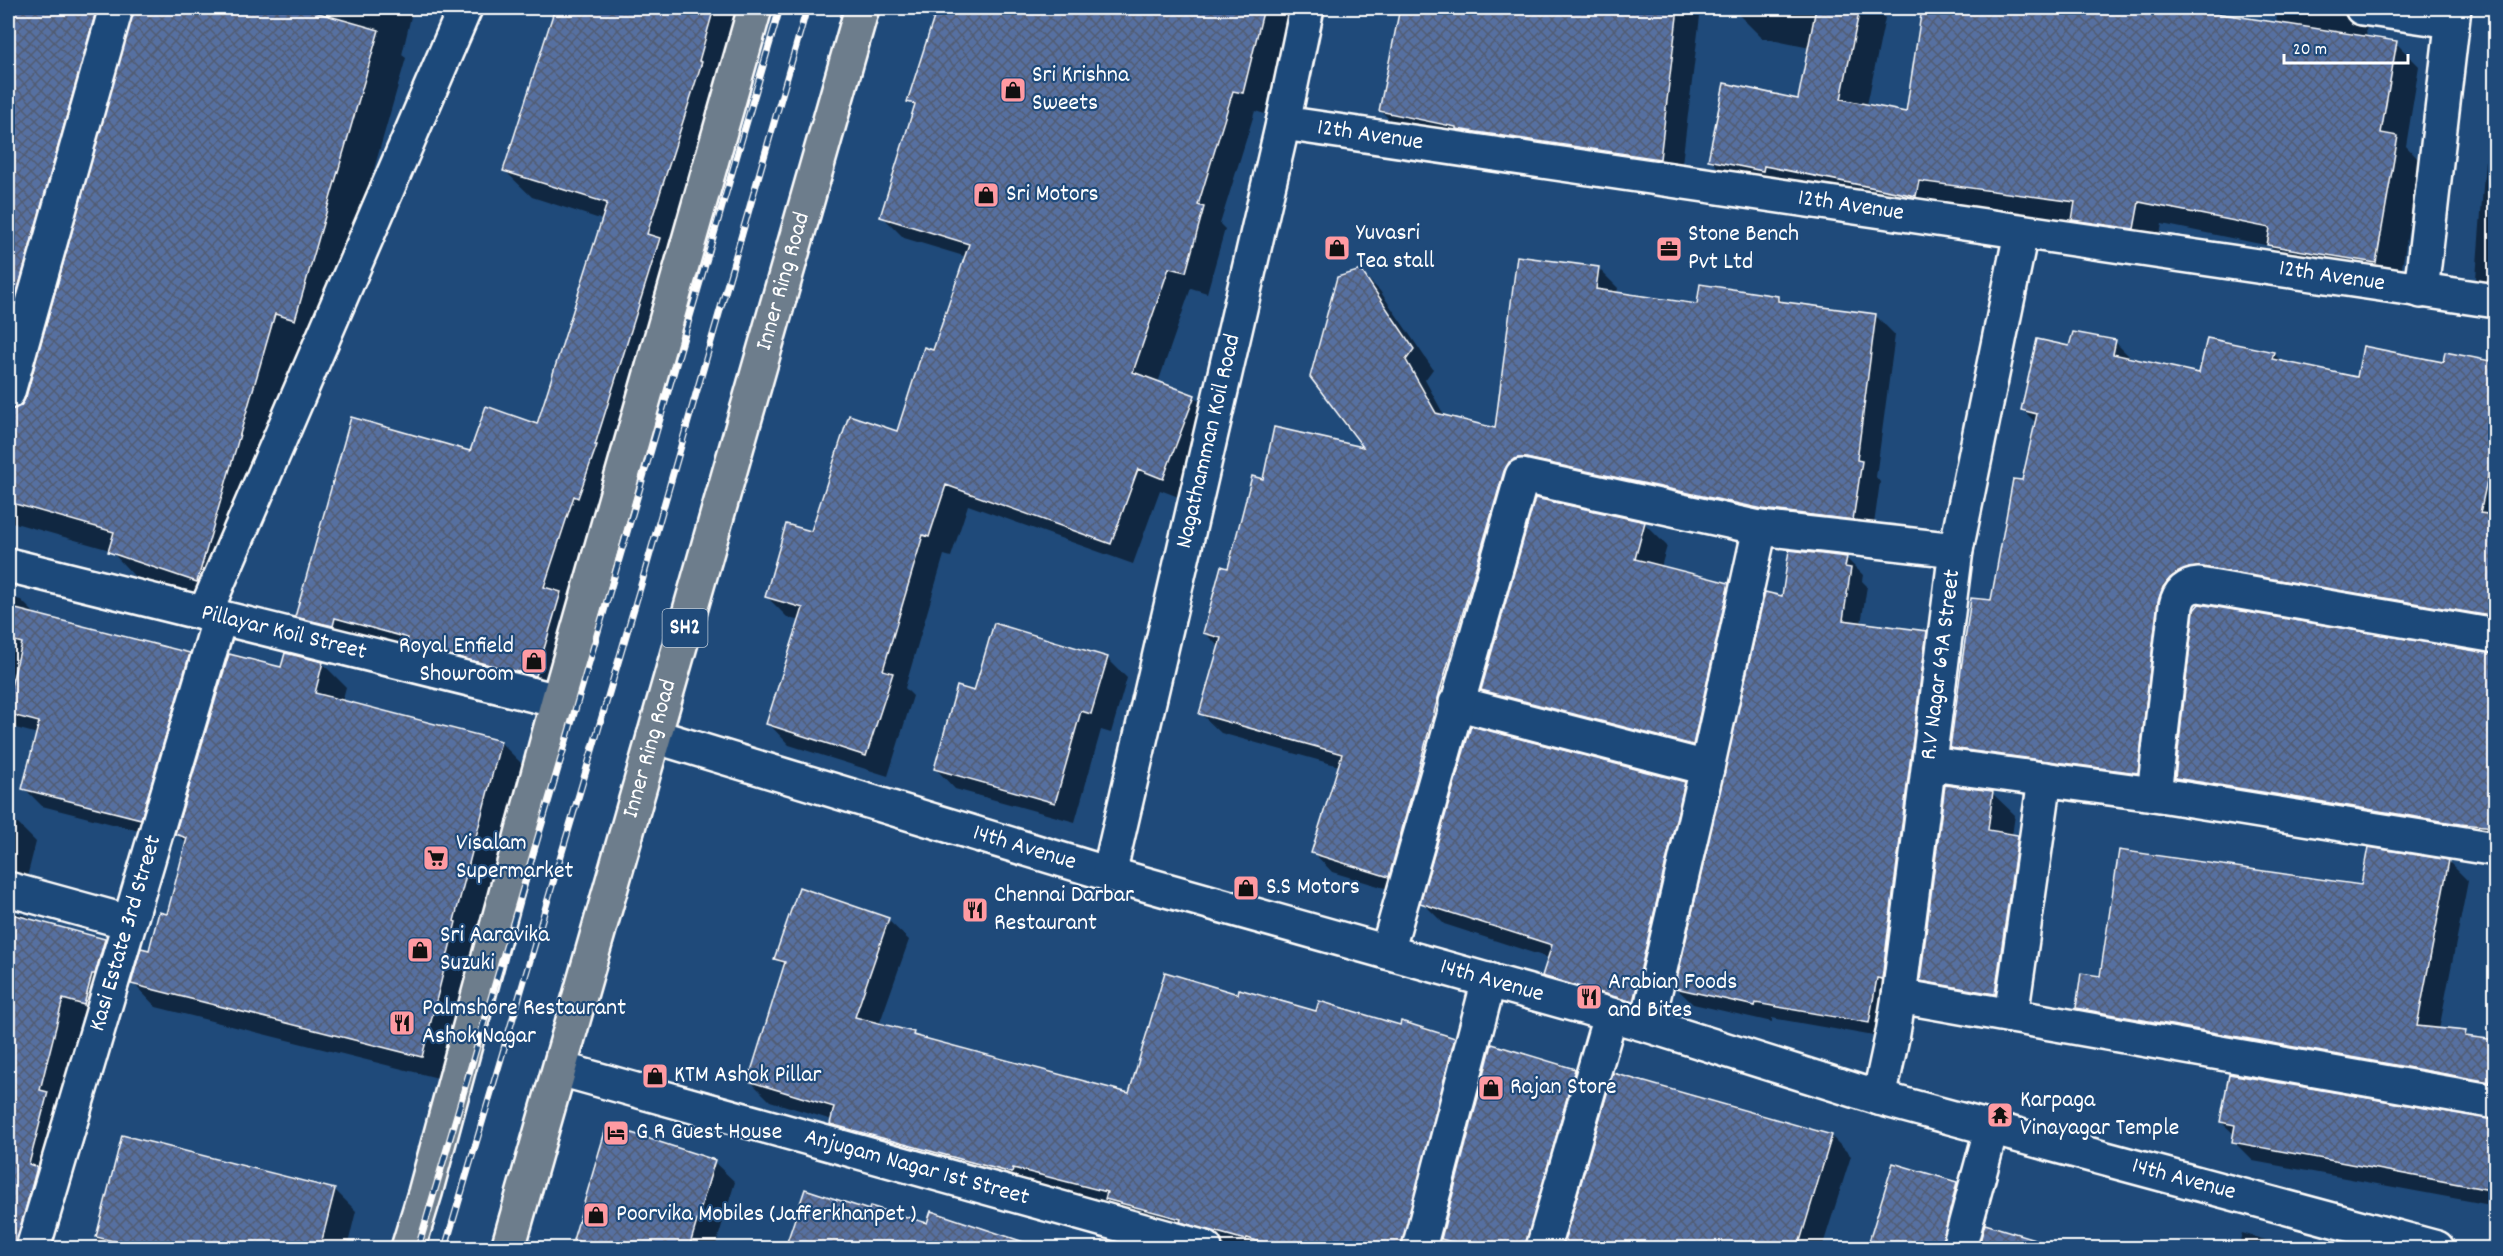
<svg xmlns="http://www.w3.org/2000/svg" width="2503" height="1256" font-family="Dekko,sans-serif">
<defs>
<pattern id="building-cross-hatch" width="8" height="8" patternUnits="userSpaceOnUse" patternTransform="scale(1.5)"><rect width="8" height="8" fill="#5770a1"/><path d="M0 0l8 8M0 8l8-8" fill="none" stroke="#515c72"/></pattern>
</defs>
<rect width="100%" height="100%" fill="#1f4a7a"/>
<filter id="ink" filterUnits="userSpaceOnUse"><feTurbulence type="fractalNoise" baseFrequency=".0167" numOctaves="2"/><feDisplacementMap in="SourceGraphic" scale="12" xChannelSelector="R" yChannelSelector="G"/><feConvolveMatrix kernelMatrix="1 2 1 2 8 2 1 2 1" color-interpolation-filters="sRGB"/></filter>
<g filter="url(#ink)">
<path fill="#0007" fill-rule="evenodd" d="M8,8H413L402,55L406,58L323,346L302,340L224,608L137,579L110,550L8,521ZM134,15L27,398L17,412L125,30Z
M559,8H748L562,702L323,643L297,616L471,453L538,426L603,220L532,197L505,171Z
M930,8H1290L1265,114L1255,111L1220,224L1225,229L1207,293L1191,288L1158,383L1194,396L1215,418L1184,499L1160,490L1133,564L968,505L951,557L944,555L905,688L913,696L888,776L789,745L768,723L801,621L788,618L766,596L812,533L898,433L934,352L967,257L904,238L882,216L915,108L909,101L936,14Z
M1383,8H1701L1680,180L1401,131L1380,110L1401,10Z
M1741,8H1875L1885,18L1867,105L1907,113L1924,8H2174L2276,24L2278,8H2383L2371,19L2366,30L2367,38L2396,43L2419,66L2406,146L2420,161L2399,285L2292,268L2270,246L2162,224L2157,251L2097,242L2075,221L1942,203L1732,182L1709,159L1800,100L1810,48L1762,38L1739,15Z
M2485,161L2496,162V297L2476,278Z
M1598,268L1618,288L1617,293L1698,306L1778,297L1784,303L1876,316L1895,335L1876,477L1880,482L1872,538L1537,477L1408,895L1332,872L1313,852L1339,766L1221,733L1201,714L1220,648L1204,632L1264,480L1367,449L1361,272L1380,291L1433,369L1425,380L1445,417L1496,429Z
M2115,342L2133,360L2200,375L2273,353L2283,363L2358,379L2444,364H2496V632L2223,585L2182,607L2157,792L1971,767L1951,747L1992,602L2036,423L2023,410L2071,348Z
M1644,523L1667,546L1661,567L1728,584L1751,607L1715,767L1505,712L1482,690Z
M1846,558L1863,575L1862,581L1867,586L1861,624L1926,633L1943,649L1885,1038L1772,1018V1022L1693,1004L1676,988L1783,598Z
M8,597L21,600L37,616L189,655L207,673L159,836L42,806L24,788L38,734L8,726Z
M2496,656V845L2196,797L2176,778Z
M1107,658L1127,678L1111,733L1101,730L1075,822L955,789L936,769L975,693Z
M323,664L346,687L342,702L500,742L524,766L446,1080L156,1007L133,983L168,916L187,844L177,834L282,669Z
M1684,783L1706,805L1655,1022L1566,997L1544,976L1549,958L1444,924L1422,902Z
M1992,793L2015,815L2012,836L2017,837L2040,859L2017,1016L1944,1003L1921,980Z
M8,821L18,824L36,842L24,889L8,902V910Z
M2449,862L2468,881L2439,1030L2465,1033L2470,1038L2496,1042V1098L2097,1027L2078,1008L2102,977L2362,886Z
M799,889L888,920L909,940L879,1025L913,1034L917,1038L1130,1095L1239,996L1454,1039L1474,1059L1424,1248H1225L851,1144L831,1124L832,1120L770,1101L750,1081L785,967L776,958Z
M8,910L29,916L36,922L104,940L122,958L102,1022L81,1017L58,1104L66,1111L37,1248H8Z
M1493,1046L1574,1071L1594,1091L1549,1248H1440Z
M1614,1074L1831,1136L1851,1156L1822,1248H1564Z
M2221,1122H2496V1206L2253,1161L2234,1142L2235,1135Z
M123,1137L335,1190L356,1211L347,1248H95Z
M714,1162L735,1182L715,1248H575L577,1242L575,1239Z
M1894,1165L1957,1184L1976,1203L1964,1248H1869Z
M806,1191L870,1212L1033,1248H787Z
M1986,1226L2061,1248H1980Z
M2242,1233L2292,1248H2238Z"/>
<path fill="url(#building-cross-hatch)" stroke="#fff" stroke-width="1.5" d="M8,8H97L8,325Z
M134,8H301L379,30L295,320L275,314L197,582L108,552L114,532L8,502V410L21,406L26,397Z
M555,8H714L699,61L702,62L647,234L660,238L595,445H597L578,498L574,496L544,587L561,592L536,676L432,651L406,643L408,638L335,618L333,626L295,617L351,417L470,451L486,406L537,424L607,203L503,171Z
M937,8H1264L1243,93L1233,91L1198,205L1204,207L1186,272L1169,268L1133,372L1195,395L1163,479L1138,469L1111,544L946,485L929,537L923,535L883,670L893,673L866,756L766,724L803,608L765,597L786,524L811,531L849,415L897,431L924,347L933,350L969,244L880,217L915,104L907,102Z
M1400,8H1678L1660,159L1456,129V127L1379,111Z
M1816,8H1860L1841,99L1906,112L1922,8H2183L2397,41L2381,133L2398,136L2376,263L2267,245L2270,228L2139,202L2134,229L2072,220L2075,202L1919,181L1916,196L1764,166L1763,171L1708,160L1724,83L1798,99Z
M1517,256L1599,267L1596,289L1697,304L1700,284L1778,296V301L1876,314L1857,460L1862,461L1853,520L1763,509L1526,458H1517L1509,462L1504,471L1438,698L1389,877L1311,853L1342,754L1199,714L1221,638L1203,633L1221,566L1228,568L1252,476L1263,479L1274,427L1363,447L1310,377L1337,277L1361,270L1414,349L1406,360L1436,413L1495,428Z
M2073,332L2116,340L2113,354L2199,373L2207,338L2274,352L2272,359L2357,377L2363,346L2443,362L2445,352L2496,362V439L2480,513L2496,515V617L2202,567L2189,568L2170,578L2163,587L2158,601L2138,773L1950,748L1971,598L1991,600L2013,479L2022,480L2037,414L2021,410L2037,339L2069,346Z
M1535,498L1645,522L1635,559L1729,583L1693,745L1481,690Z
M1789,550L1847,557L1845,567L1851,568L1843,620L1927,631L1882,979L1877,978L1869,1023L1756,1003L1755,1006L1675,988L1765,592L1782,596Z
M2199,604L2496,654V827L2460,824L2175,778L2194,610Z
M8,607L190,653L141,819L22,789L39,722L8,714V698L22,643L8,639Z
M994,623L1108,657L1091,714L1081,711L1055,803L934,769L957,686L974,691Z
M285,653L323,662L315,693L501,741L454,921L456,922L422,1057L131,984L141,948L149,950L159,912L167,914L187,838L175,834L229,654L281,667Z
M1471,726L1685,782L1633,1002L1542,976L1552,945L1420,903Z
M1945,785L1993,791L1988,830L2018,835L1995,994L1920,981Z
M2368,847L2449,860L2417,1026L2466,1031L2465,1036L2496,1040V1083L2076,1008L2081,973L2100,976L2119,850L2361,885Z
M799,887L889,918L855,1017L914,1032L913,1035L1129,1093L1165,972L1238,994L1239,989L1316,1011L1319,1001L1400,1025L1401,1021L1455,1038L1401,1248H1281L1247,1238L1246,1240L1180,1222L1181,1219L1105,1199L1107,1192L1013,1168L1012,1173L830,1124L834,1107L748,1081L785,962L774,959Z
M8,913L105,939L95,974H92L84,1005L63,999L40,1090L48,1092L29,1164L37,1167L15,1248H8Z
M1492,1044L1575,1069L1525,1248H1472L1441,1239Z
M1613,1073L1832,1135L1798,1248H1562Z
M2229,1074L2496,1120V1191L2232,1142L2235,1125L2220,1122Z
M607,1125L715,1160L689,1248H604L573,1240Z
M122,1135L335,1189L320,1248H143L96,1237Z
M1893,1163L1957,1182L1941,1248H1867Z
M805,1189L869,1210L870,1206L927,1223L931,1211L1024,1242L1023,1248H785Z
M1985,1224L2038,1240L2037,1248H1978Z"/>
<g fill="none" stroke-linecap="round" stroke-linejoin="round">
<defs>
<g id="street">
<path d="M2362,8L2452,21"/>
<path id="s1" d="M1283,123L2496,301"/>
<path d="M2421,291L2454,8"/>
<path d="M8,392L116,8"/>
<path d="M1760,528L1956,550"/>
<path d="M205,613L465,8"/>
<path d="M1456,703L1707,768"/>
<path d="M1930,764L2154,794L2496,849"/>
<path d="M2154,794L2176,606C2179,592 2186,586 2199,585L2496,636"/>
<path d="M8,889L128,922"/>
<path d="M1387,952L1522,476L1760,528L1707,768L1647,1025"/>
<path d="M1899,996L2496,1102"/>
<path d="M2011,1016L2045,779"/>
<path id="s2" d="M560,1069L1205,1248"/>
<path id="s3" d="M1879,1098L1893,1033L1899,996L1956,550L2021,233"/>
<path id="s4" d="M33,1248L220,617"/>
<path d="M1419,1248L1489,980"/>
<path d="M1543,1248L1610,1016"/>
<path d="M1959,1248L1992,1127"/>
</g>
<g id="secondary">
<path id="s5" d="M8,565L558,701"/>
<path id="s6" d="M654,736L1109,874L1647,1025L1879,1098L2437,1248"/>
<path id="s7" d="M1109,874L1283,123L1307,8"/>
</g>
<g id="primary">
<path d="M408,1248L425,1193L558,701L755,8"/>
<path id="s8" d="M508,1248L862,8"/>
</g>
</defs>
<use href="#street" stroke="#fff" stroke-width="38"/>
<use href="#secondary" stroke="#fff" stroke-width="38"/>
<use href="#primary" stroke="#fff" stroke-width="38"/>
<use href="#street" stroke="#1f4a7a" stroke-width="33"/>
<use href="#secondary" stroke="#1f4a7a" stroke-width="33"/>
<use href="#primary" stroke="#6d7d8c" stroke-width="33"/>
<defs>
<path id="rail" d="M418,1248L780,8
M445,1248L643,578L807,8"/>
</defs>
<use href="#rail" stroke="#fff" stroke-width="7"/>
<use href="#rail" stroke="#1f4a7a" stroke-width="4.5" stroke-dasharray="14" stroke-linecap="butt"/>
</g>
</g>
<defs>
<symbol id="shop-square" viewBox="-11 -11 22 22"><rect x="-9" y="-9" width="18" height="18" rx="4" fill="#ff9aa2" stroke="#1f4a7a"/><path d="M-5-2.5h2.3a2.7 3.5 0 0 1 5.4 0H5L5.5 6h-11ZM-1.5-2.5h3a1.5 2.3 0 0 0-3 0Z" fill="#111"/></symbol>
<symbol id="office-square" viewBox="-11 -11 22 22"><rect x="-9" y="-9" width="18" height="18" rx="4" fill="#ff9aa2" stroke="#1f4a7a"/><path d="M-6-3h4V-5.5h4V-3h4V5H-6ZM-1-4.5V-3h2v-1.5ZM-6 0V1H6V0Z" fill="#111"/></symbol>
<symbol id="supermarket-square" viewBox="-11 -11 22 22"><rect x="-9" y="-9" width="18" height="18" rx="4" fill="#ff9aa2" stroke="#1f4a7a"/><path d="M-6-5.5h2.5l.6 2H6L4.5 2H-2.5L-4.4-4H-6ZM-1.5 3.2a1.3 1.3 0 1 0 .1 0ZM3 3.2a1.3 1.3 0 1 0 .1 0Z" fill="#111"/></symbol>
<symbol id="restaurant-square" viewBox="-11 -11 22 22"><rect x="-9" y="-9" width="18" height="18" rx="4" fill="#ff9aa2" stroke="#1f4a7a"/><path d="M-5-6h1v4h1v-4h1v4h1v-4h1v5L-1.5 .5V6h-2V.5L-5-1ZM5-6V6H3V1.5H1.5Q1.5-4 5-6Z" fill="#111"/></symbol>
<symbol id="temple-square" viewBox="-11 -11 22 22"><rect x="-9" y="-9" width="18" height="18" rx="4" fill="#ff9aa2" stroke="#1f4a7a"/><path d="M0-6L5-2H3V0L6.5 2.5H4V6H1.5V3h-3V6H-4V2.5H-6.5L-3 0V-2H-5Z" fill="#111"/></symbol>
<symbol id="hotel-square" viewBox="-11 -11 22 22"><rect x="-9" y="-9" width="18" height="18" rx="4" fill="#ff9aa2" stroke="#1f4a7a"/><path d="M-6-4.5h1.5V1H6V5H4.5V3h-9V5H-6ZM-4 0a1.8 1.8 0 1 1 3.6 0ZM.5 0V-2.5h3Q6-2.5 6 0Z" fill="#111"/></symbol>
</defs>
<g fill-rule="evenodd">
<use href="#shop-square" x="998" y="75" width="30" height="30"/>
<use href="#shop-square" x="971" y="180" width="30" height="30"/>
<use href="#shop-square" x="1322" y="233" width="30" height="30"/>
<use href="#office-square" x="1654" y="234" width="30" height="30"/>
<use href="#shop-square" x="519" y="646" width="30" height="30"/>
<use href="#supermarket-square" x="421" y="843" width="30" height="30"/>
<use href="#shop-square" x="1231" y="873" width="30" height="30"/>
<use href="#restaurant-square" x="960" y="895" width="30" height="30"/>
<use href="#shop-square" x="405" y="935" width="30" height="30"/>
<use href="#restaurant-square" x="1574" y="982" width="30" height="30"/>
<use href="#restaurant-square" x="387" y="1008" width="30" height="30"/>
<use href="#shop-square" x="640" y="1061" width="30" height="30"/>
<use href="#shop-square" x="1476" y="1073" width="30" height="30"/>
<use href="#temple-square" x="1985" y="1100" width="30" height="30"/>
<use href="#hotel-square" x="601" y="1118" width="30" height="30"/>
<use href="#shop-square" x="581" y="1200" width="30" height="30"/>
</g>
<g text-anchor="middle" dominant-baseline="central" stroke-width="4.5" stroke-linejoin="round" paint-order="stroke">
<rect fill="#1f4a7a" stroke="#bcc9d7" stroke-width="1.5" x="662.5" y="609" width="45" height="38" rx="4.5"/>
<g font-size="22" font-weight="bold" fill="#fff">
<text x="685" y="628">SH2</text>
</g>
<g font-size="24" fill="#fff" stroke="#1f4a7a" text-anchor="start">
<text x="1032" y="76">Sri Krishna<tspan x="1032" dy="28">Sweets</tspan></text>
<text x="1006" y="195">Sri Motors</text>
<text x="1356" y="234">Yuvasri<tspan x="1356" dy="28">Tea stall</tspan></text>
<text x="1688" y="235">Stone Bench<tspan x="1688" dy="28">Pvt Ltd</tspan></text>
<text x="514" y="647" text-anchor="end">Royal Enfield<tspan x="514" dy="28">Showroom</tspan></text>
<text x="456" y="844">Visalam<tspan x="456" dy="28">Supermarket</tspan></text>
<text x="1266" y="888">S.S Motors</text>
<text x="994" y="896">Chennai Darbar<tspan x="994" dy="28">Restaurant</tspan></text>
<text x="440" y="936">Sri Aaravika<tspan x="440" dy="28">Suzuki</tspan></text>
<text x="1608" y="983">Arabian Foods<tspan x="1608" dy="28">and Bites</tspan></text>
<text x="422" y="1009">Palmshore Restaurant<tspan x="422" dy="28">Ashok Nagar</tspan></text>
<text x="674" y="1076">KTM Ashok Pillar</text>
<text x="1510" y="1088">Rajan Store</text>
<text x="2020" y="1101">Karpaga<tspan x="2020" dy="28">Vinayagar Temple</tspan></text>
<text x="636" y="1133">G R Guest House</text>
<text x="616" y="1215">Poorvika Mobiles (Jafferkhanpet )</text>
</g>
<g font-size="24" fill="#fff" stroke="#1f4a7a">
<text stroke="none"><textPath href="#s1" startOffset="88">12th Avenue</textPath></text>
<text stroke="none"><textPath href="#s1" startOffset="574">12th Avenue</textPath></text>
<text stroke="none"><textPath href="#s1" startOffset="1060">12th Avenue</textPath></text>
<text stroke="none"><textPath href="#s8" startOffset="1005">Inner Ring Road</textPath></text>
<text stroke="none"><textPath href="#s7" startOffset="444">Nagathamman Koil Road</textPath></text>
<text stroke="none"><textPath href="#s5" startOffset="284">Pillayar Koil Street</textPath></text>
<text stroke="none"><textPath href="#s3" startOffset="438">R.V Nagar 69A Street</textPath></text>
<text stroke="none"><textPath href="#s8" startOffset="519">Inner Ring Road</textPath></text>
<text stroke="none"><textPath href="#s6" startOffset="387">14th Avenue</textPath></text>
<text stroke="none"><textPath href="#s4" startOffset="328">Kasi Estate 3rd Street</textPath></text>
<text stroke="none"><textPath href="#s6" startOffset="873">14th Avenue</textPath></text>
<text stroke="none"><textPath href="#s2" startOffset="370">Anjugam Nagar 1st Street</textPath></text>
<text stroke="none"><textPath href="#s6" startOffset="1593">14th Avenue</textPath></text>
</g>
</g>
<rect width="2503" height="1256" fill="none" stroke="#1f4a7a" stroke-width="30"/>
<rect x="15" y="15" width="2473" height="1226" fill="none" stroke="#fff" stroke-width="2" filter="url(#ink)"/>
<path d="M2284 54v9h124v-9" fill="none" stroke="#ffffff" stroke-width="3"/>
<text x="2293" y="54" font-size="18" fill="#ffffff" stroke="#1f4a7a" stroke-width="4.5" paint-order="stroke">20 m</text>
</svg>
